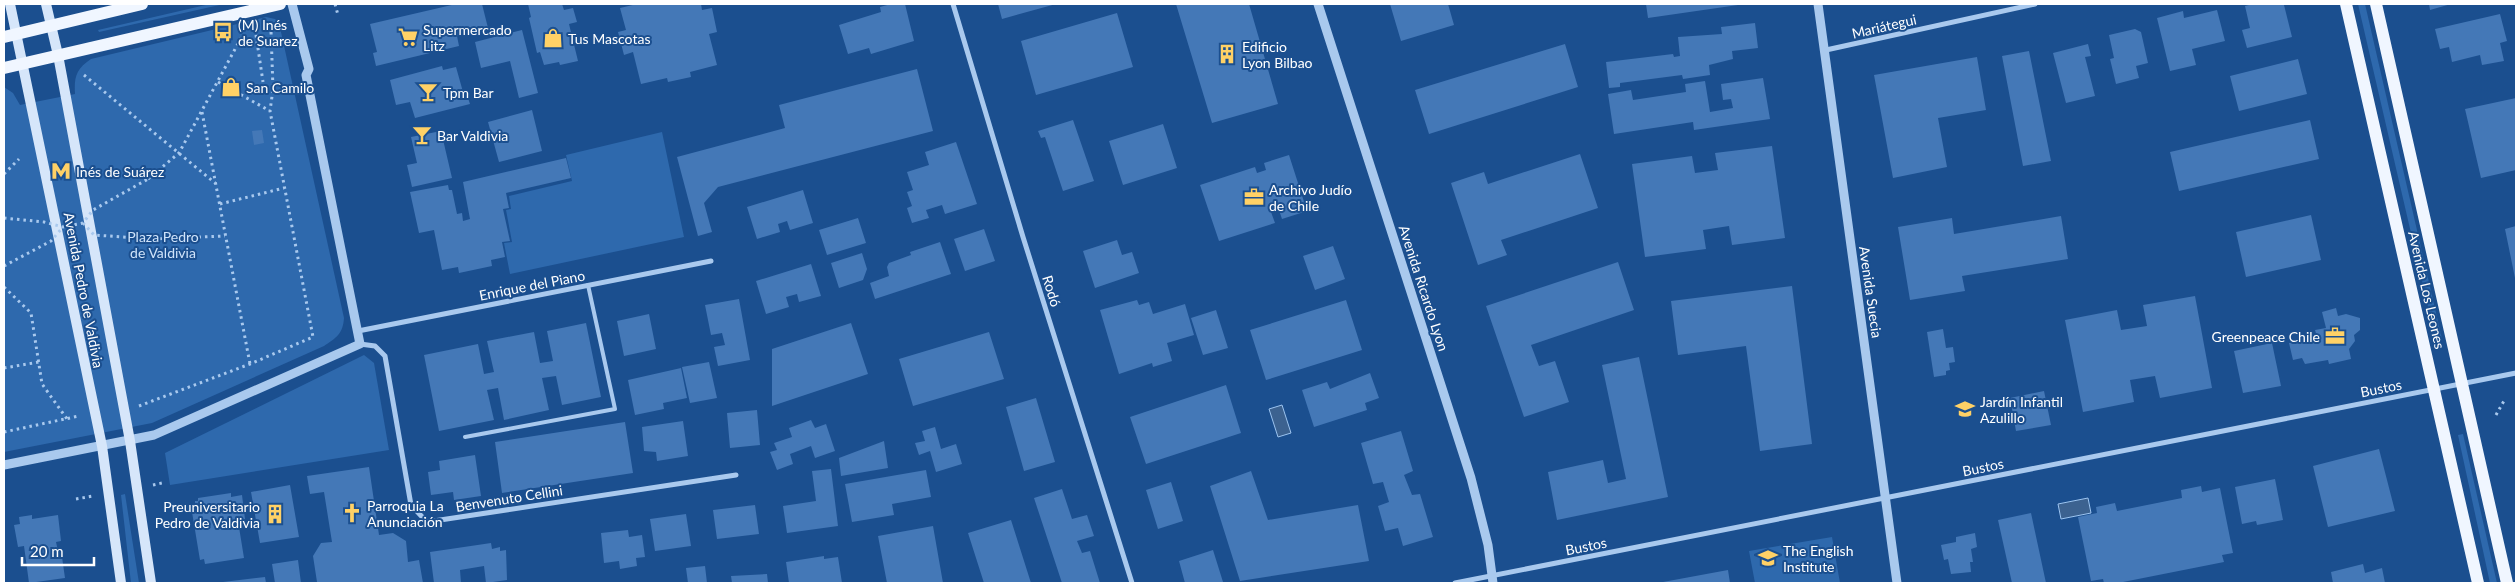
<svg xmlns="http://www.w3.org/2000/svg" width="2520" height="587" font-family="Lato,sans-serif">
<rect width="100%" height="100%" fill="#1b4f8f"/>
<path fill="#2e69ad" d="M210,4H224L99,32L98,30Z
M2358,4H2365L2442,339L2436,341Z
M266,17L275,19L279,23L344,318C343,334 336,338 324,346L152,423L4,452V87L13,93L20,105L75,94C74,77 76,69 91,59Z
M662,132L684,237L510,274L504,243L512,242L506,210L511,209L509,196L572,181L566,155Z
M364,355L374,363L389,450L170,485L165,453Z
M2463,434L2497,583H2490L2458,435Z
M125,494L139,583H131L121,495Z
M1832,537L1840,583H1755L1749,551Z"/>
<path fill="#3c6290" stroke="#9cc4f0" d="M1282,405L1291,433L1278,437L1269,409Z
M2088,498L2091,513L2061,519L2058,504Z"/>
<path fill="#4478b7" d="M456,4H482L488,28L457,36L459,46L376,66L373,53L377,52L370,24Z
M528,4H562L564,10L573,8L577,22L569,24L578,61L560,65L559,62L544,65L540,52L537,53L529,18L531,17Z
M637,4H701L702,10L712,8L717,32L709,34L717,65L690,72L691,77L668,82L667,78L641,84L633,52L624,55L618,32L626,30L620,8Z
M891,4H905L914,41L871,54L869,48L848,54L839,25L881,12L880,7Z
M998,4H1056L1002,19Z
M1176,4H1249L1278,104L1212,123Z
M1390,4H1448L1454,25L1401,41Z
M1646,4H1738V5L1648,18Z
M2253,4L2284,5L2292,37L2247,48L2242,30L2250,28L2245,6Z
M2429,4H2451L2430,10Z
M2217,10L2225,41L2192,49L2196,65L2170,71L2157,18L2183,11L2184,18Z
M1117,13L1133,67L1036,95L1021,41Z
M2500,14L2507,41L2500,43L2504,61L2482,65L2480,55L2452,62L2449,47L2440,49L2435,29Z
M1755,23L1758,48L1732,51L1733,59L1709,65L1710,75L1683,79L1682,75L1620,83V87L1609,88L1606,62L1673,54L1674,57L1680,56L1678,37L1722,34L1721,27Z
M2135,29L2141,32L2148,63L2136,66L2139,78L2116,84L2110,59L2114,58L2109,35Z
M522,30L538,93L519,98L510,61L481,68L475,42Z
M1565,44L1578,87L1429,134L1415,90Z
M2088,44L2091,56L2085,57L2095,96L2066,103L2053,53Z
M2029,51L2051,161L2023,166L2002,56Z
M1977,57L1986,110L1938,118L1947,167L1893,178L1874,75Z
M2298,59L2307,94L2239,111L2230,76Z
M442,66L443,70L456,67L463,92H466L470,104L415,118L410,102L396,105L390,80Z
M917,69L933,131L718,187L704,203L712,232L698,236L677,157L785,128L779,105Z
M1763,78L1770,119L1694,130L1693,122L1614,134L1608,94L1631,90L1633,100L1686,92L1685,84L1705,81L1710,112L1733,108L1731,99L1723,100L1721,84Z
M2516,98V170L2481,178L2465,109Z
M532,110L542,151L499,162L488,122Z
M1073,120L1094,181L1063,191L1045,137L1041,138L1038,131Z
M2310,120L2319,159L2179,191L2170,152Z
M1163,124L1177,168L1123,185L1109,141Z
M262,130L264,143L254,145L252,131Z
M441,131L452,178L412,187L407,165L417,163L411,137Z
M956,142L977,204L945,214L942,205L926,210L929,218L912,223L907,208L912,206L907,192L913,190L907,172L929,165L925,152Z
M1772,146L1785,238L1732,245L1729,226L1703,230L1706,249L1645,257L1632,164L1692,156L1695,173L1718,170L1715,153Z
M1580,154L1598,208L1501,240L1507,255L1478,265L1451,183L1484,172L1488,184Z
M1289,155L1307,211L1282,219L1279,210L1271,212L1275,223L1219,241L1200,185L1255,167L1257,173L1266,170L1264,163Z
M566,158L571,178L506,193L509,208L503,209L510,241L502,242L505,257L491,260L492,266L459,273L458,267L442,270L434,230L419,233L410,192L448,185L449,190H452L457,214L462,213L463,221L470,219L463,182Z
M803,190L813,223L790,230L787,221L778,224L780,232L757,239L747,207Z
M2311,215L2321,260L2246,277L2236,232Z
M2061,216L2068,259L1962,276L1965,291L1910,300L1898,227L1952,218L1954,234Z
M858,218L866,243L827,255L819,230Z
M2516,226V278H2515L2505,229Z
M984,229L995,261L965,271L954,239Z
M1117,240L1122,255L1132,252L1139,273L1095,288L1083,251Z
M940,242L951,274L875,299L870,283L889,276L887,267L889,263L911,255L910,252Z
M1333,246L1345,279L1315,290L1303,256Z
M862,253L867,269L863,280L839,288L831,263Z
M1618,262L1634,310L1531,345L1539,366L1555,361L1569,402L1524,417L1486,306Z
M811,264L821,296L799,302L797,294L786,297L789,307L766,314L756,281Z
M1792,286L1812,444L1760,451L1746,346L1678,355L1671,301Z
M2195,296L2212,388L2160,398L2155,376L2130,380L2134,402L2083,412L2065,320L2117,310L2121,330L2147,326L2143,305Z
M739,299L750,360L718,366L714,347L725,345L722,333L711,335L705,305Z
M1137,300L1139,305L1149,302L1153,314L1185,304L1194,335L1167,343L1172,361L1153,367L1152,363L1119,374L1100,310Z
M1346,300L1362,350L1266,380L1250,330Z
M2336,308L2338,316L2346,314L2360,318V330L2354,335L2355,341L2349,349L2351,359L2329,364L2328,360L2305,364L2302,358L2293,360L2289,343L2317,337L2315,330L2326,328L2322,312Z
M1216,310L1228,348L1203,355L1191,318Z
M649,314L656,349L624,356L617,321Z
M586,323L601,397L562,405L556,376L542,378L549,410L504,420L498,388L487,390L494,420L439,431L424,355L478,344L484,374L494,372L487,341L534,332L540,363L553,361L547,331Z
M851,323L868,374L772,406V349Z
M1943,329L1946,348L1953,347L1955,362L1949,363L1950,370L1946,371V375L1934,377L1927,332Z
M989,332L1004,379L913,406L899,359Z
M2272,343L2281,386L2243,393L2234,351Z
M1639,357L1668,497L1557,520L1548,472L1603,460L1608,483L1626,479L1602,365Z
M709,362L717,398L690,403L682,367Z
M681,368L687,398L663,403L664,409L635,415L628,380Z
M1370,373L1379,398L1365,403L1367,410L1314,427L1302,390L1327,382L1330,389Z
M1226,385L1241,433L1146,464L1130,417Z
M2044,391L2051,425L2016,431L2010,398Z
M1036,398L1055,462L1024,471L1006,407Z
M757,410L760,445L730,448L727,413Z
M811,420L815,428L826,424L835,451L815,458L811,446L790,454L793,464L777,470L770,452L777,450L774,443L792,437L789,428Z
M683,421L688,456L657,461L656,452L644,451L642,427Z
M625,422L633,473L502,493L495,442Z
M935,427L941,449L956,444L962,464L936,472L930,451L919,455L915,443L925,441L922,431Z
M1401,431L1413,471L1404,475L1412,495L1420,494L1433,537L1403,546L1398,528L1385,531L1378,506L1389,502L1383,482L1373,484L1361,443Z
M884,441L888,468L841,476L839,458Z
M2379,449L2395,511L2328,527L2313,466Z
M475,455L481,496L454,500L453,492L431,495L428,472L440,470L439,461Z
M369,467L379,535L393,533L406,541L408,562L419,560L423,583L317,582L313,556L321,543L332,542L324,492L310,494L307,476Z
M831,469L838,526L787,533L783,506L816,501L812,471Z
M926,470L931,497L892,504L894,515L852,522L845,484Z
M1251,471L1268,520L1358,505L1369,561L1240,581L1210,486Z
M2275,479L2283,520L2257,525L2256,521L2242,524L2235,487Z
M1171,482L1183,521L1158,529L1146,490Z
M290,485L299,537L260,543L251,492Z
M2201,486L2202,492L2220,488L2233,553L2222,555L2224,562L2118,583H2104L2103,579L2091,581L2078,517L2097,513L2096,507L2115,503L2117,511L2182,498L2181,490Z
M1062,489L1072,519L1087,515L1094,536L1077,541L1082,553L1090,551L1100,583H1062L1034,498Z
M231,493V497L242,495L245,519L238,521L244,558L205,564L204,559L200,560L191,506H195V501H198V498Z
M755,505L759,534L717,539L713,510Z
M2031,513L2046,583H2012L1998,520Z
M686,514L691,546L655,551L650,519Z
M32,515V519L58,515L61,541L56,542L58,551L61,550L65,578L29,583L24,546L18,547L14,525L20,524L19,517Z
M1011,520L1031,583H984L968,533Z
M933,526L943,583H887L878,536Z
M628,530L629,537L642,535L645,557L636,558L637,566L620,569L619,561L604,563L601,533Z
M1975,533L1977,547L1971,549L1973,562H1970L1971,572L1951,574L1948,559L1944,560L1941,545L1956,542V537Z
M491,543L492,549L500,547V551L506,550L507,580L486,583L484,566L460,570L461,583H434L430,552Z
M1213,550L1223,582L1185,583L1179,561Z
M824,556V559L838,557L842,583H789L786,562Z
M298,560L301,583H275L272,564Z
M2363,564L2365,573L2382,568L2385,583H2333L2331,572Z
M705,566L707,583H688L686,568Z
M1728,570L1730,583H1663V582Z
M767,574L768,583H732L731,576Z
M265,577L266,583H223V582Z"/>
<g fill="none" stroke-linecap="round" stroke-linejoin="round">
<path stroke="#a9c9ee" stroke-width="3" stroke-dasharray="2.5 4" stroke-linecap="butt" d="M335,4L338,15
M256,35L263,82
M84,75L215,183
M218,82L270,111
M202,112L250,364
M4,174L19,159
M148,179L179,153L241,38
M220,204L284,188
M153,239L225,236
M4,287L31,313L42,384L67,419
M4,368L39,362
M139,406L250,364L313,337L270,111L273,89L271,31
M2496,415L2505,399
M4,432L79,416
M153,485L162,483
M76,499L93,496"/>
<path stroke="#a9c9ee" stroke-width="4" d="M465,437L615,409L588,285"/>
<path stroke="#a9c9ee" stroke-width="5" d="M953,4L1023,237L1132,583
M1826,50L2035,4
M358,331L711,261
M360,344L375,346L385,356L411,505L427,522L736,475
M1455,583L2516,373"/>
<path stroke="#a9c9ee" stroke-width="9" d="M1318,4L1471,478L1488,545L1493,583
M1818,4L1897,583
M4,465L154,435L360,344L306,75L309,69L292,4"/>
<path stroke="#d6e6fa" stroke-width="10" d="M10,4L102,446L121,583
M46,4L58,55L130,441L151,583"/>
<path stroke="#f0f6ff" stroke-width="12" d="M2346,4L2478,583
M2376,4L2507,583
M4,37L142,4
M4,68L280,4"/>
<path stroke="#a9c9ee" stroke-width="3" stroke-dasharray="2.5 4" stroke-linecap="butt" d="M4,218L44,222L63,227L83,223L93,210L148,179
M83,223L94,235L153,239
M4,266L51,241L63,227"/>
</g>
<defs>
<symbol id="bus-bare" viewBox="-9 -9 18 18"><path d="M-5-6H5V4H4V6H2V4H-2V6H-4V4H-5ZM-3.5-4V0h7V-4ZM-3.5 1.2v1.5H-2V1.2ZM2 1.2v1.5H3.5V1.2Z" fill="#ffd166" stroke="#1b4f8f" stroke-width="2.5" paint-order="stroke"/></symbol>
<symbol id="supermarket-bare" viewBox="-9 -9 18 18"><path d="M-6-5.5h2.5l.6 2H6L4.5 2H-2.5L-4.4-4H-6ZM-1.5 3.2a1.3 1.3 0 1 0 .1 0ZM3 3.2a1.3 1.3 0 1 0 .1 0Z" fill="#ffd166" stroke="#1b4f8f" stroke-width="2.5" paint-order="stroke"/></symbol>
<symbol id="shop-bare" viewBox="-9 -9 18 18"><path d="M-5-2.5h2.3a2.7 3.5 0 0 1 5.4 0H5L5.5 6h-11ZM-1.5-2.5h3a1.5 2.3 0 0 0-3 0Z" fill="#ffd166" stroke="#1b4f8f" stroke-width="2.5" paint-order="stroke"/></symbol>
<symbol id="building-bare" viewBox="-9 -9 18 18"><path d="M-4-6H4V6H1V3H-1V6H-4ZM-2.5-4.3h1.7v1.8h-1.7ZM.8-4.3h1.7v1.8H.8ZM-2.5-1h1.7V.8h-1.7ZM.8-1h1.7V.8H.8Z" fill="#ffd166" stroke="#1b4f8f" stroke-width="2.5" paint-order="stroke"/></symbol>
<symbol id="bar-bare" viewBox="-9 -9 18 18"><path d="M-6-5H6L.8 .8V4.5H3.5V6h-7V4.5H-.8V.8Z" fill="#ffd166" stroke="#1b4f8f" stroke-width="2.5" paint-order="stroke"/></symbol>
<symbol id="metro-bare" viewBox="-9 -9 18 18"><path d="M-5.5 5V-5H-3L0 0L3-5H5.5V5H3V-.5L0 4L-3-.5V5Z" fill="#ffd166" stroke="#1b4f8f" stroke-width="2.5" paint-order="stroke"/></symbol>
<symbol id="office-bare" viewBox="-9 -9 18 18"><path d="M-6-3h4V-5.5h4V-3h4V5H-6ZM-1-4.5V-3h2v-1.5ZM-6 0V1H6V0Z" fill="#ffd166" stroke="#1b4f8f" stroke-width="2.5" paint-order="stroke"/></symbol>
<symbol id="school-bare" viewBox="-9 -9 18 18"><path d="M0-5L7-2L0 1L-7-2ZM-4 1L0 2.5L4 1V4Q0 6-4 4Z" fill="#ffd166" stroke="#1b4f8f" stroke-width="2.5" paint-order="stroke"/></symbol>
<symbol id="church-bare" viewBox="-9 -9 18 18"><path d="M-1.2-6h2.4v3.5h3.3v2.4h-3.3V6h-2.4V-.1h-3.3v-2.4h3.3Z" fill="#ffd166" stroke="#1b4f8f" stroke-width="2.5" paint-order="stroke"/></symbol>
</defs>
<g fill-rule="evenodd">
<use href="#bus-bare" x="209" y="18" width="28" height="28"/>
<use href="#supermarket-bare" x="394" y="23" width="28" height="28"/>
<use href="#shop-bare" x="539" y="24" width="28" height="28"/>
<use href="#building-bare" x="1213" y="40" width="28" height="28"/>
<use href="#shop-bare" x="217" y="73" width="28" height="28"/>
<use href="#bar-bare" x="414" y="78" width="28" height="28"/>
<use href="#bar-bare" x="408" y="121" width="28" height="28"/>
<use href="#metro-bare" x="47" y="157" width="28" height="28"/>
<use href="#office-bare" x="1240" y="183" width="28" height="28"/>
<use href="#office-bare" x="2321" y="322" width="28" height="28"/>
<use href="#school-bare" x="1951" y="395" width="28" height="28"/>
<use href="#church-bare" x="338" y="499" width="28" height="28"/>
<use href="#building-bare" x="261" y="500" width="28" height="28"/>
<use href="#school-bare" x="1754" y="544" width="28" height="28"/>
</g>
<g text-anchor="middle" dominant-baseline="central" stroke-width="4" stroke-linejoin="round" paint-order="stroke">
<g font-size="14" fill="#fff" stroke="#1b4f8f" text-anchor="start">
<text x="238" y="24">(M) Inés<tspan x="238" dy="16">de Suarez</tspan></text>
<text x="423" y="29">Supermercado<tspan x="423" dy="16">Litz</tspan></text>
<text x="568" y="38">Tus Mascotas</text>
<text x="1242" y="46">Edificio<tspan x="1242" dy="16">Lyon Bilbao</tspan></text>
<text x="246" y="87">San Camilo</text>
<text x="443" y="92">Tpm Bar</text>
<text x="437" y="135">Bar Valdivia</text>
<text x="76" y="171">Inés de Suárez</text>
<text x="1269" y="189">Archivo Judío<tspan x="1269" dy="16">de Chile</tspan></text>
<text x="2320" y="336" text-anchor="end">Greenpeace Chile</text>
<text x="1980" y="401">Jardín Infantil<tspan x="1980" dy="16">Azulillo</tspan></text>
<text x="367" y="505">Parroquia La<tspan x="367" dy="16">Anunciación</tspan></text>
<text x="260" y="506" text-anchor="end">Preuniversitario<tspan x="260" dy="16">Pedro de Valdivia</tspan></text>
<text x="1783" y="550">The English<tspan x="1783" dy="16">Institute</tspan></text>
</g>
<g font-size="14" fill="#fff" stroke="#1b4f8f">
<text transform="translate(1884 26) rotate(-13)">Mariátegui</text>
<text transform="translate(532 285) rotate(-11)">Enrique del Piano</text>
<text transform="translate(1424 288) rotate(72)">Avenida Ricardo Lyon</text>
<text transform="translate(84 290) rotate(79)">Avenida Pedro de Valdivia</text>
<text transform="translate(2427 290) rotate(77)">Avenida Los Leones</text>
<text transform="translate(1052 291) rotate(73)">Rodó</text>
<text transform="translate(1871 292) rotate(82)">Avenida Suecia</text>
<text transform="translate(2381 388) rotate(-11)">Bustos</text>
<text transform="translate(1983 467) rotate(-11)">Bustos</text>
<text transform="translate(509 498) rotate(-9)">Benvenuto Cellini</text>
<text transform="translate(1586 546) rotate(-11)">Bustos</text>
</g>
<g font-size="14" fill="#cfe3fa" stroke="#1b4f8f">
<text x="163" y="236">Plaza Pedro<tspan x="163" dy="16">de Valdivia</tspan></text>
</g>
</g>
<rect width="2520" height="587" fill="none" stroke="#ffffff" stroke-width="10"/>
<path d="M22 557v8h72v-8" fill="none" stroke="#ffffff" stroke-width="2.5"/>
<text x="30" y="557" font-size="15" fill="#ffffff" stroke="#1b4f8f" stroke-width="4" paint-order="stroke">20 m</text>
</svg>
